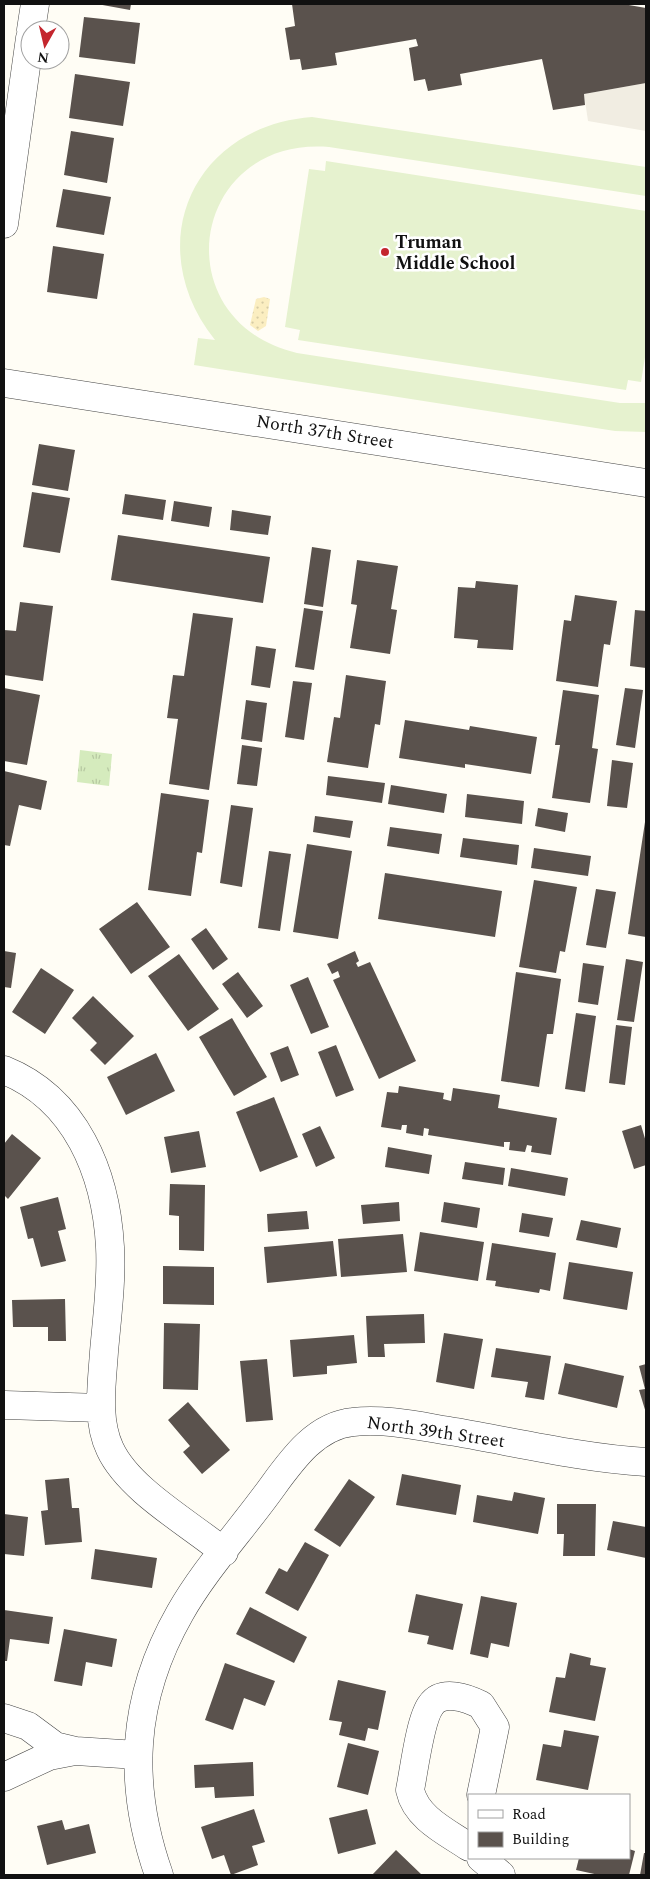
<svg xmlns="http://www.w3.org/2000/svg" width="650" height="1879" font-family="Spectral,serif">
<defs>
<pattern id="grass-tufts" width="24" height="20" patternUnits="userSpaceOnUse" patternTransform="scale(1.25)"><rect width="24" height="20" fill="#d5ebbd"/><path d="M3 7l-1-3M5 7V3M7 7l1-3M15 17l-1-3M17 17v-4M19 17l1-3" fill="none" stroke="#b6c8a1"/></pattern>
<pattern id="sand-dots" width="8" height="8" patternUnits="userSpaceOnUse" patternTransform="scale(1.25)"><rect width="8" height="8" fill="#fbeec1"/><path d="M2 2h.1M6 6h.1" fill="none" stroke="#d6cba5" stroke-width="1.8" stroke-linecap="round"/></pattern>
</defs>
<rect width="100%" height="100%" fill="#fffdf5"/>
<path fill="url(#grass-tufts)" d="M80,750L112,754L109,786L77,782Z"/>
<path fill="url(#sand-dots)" d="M264,297L270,299L266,326L258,331L250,325L256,299Z"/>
<path fill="#e6f2cf" d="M312,117L646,167V196L329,147C190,136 162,321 297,353L620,403H646V432L615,431L194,365L198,338L215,340C140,246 192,126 312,117Z
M326,161L646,211V351L641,382L628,380L626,390L298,340L300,330L285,327L309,169L325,171Z"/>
<path fill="#f1ede2" d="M646,83V131L588,121L584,94Z"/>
<path fill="#5a524d" d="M97,4H131L130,10Z
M292,4H623L646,8V83L584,94L585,105L553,110L542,59L460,74L462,85L428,91L425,79L414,81L409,48L418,46L416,39L335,53L337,65L302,70L300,59L290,60L285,28L295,26Z
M84,17L140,23L135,64L79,57Z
M75,74L130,82L123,126L69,118Z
M71,131L114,138L107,183L64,175Z
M63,189L111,197L104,235L56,227Z
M53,246L104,254L97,299L47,292Z
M39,444L75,450L68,491L32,485Z
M32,492L70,498L60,553L23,547Z
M125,494L166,500L163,520L122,514Z
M174,501L212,507L209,527L171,521Z
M232,510L271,516L268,535L230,530Z
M118,535L270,557L263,603L111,580Z
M312,547L331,550L323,607L304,604Z
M357,560L398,566L391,609L397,610L390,654L350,648L357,605L351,604Z
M476,581L518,585L513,650L477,648L478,640L454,638L458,587L475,588Z
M575,595L617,601L610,645L604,644L598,687L556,681L564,620L571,621Z
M20,602L53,606L43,681L4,675V630L16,631Z
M304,608L323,611L314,670L295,667Z
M635,610L646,611V668L630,666Z
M193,613L233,618L209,790L169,784L178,719L167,718L173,675L184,676Z
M256,646L276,649L270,688L251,685Z
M346,675L386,681L380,725L375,724L368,768L327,762L334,717L340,718Z
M293,681L312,683L304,740L285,737Z
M4,688L40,695L27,765L4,761Z
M625,688L643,690L635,748L616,745Z
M563,690L599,695L592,748L598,749L590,803L552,798L560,745H555Z
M246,700L267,703L262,742L241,739Z
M405,720L469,730L470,726L537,737L531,774L465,764V768L399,758Z
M242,745L262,748L257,786L237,784Z
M612,760L633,763L627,808L607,806Z
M4,771L47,781L41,810L19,805L10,846L4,845Z
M328,776L385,783L382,803L326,795Z
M391,785L447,794L444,813L388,804Z
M161,793L209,800L202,853L197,852L191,896L148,890Z
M467,794L524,801L522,824L465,817Z
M231,805L253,808L242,887L220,883Z
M538,808L568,813L565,832L535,826Z
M315,816L353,821L350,838L313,832Z
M645,822H646V937L628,934Z
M390,827L442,834L439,854L387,846Z
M463,838L519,845L517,865L460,857Z
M307,844L352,851L338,939L293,932Z
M534,848L591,856L588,876L531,868Z
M269,851L291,854L280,931L258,928Z
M385,873L502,891L495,937L378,919Z
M534,880L577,887L565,952L560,951L556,973L519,967Z
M596,889L616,892L606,948L586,945Z
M137,902L170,947L131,974L99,929Z
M206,928L228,959L213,970L191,939Z
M4,951L16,953L11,988L4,987Z
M355,951L359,961L356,963L358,967L370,962L416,1061L379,1079L333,980L340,977L338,971L332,974L327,964Z
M179,954L219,1009L188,1031L148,976Z
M626,959L643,962L634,1022L617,1020Z
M583,963L604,966L598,1005L578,1002Z
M41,968L74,990L45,1034L12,1012Z
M238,972L263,1006L247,1018L222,984Z
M516,972L561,979L553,1034H547L539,1087L501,1081Z
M308,977L329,1027L311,1034L290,985Z
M93,996L134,1036L105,1065L90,1050L97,1043L72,1018Z
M576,1013L596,1016L585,1092L565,1089Z
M232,1018L267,1077L234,1096L199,1037Z
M616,1025L632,1027L625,1085L609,1083Z
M336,1045L354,1090L336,1097L318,1052Z
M288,1046L299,1075L281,1082L270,1053Z
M156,1053L175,1091L126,1115L107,1077Z
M399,1086L444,1093L443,1099L451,1101L453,1088L500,1095L498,1108L557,1118L551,1155L531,1152L532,1146L527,1145L525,1152L509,1150L510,1142H504V1147L428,1135L429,1129L424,1128L423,1136L406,1133L407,1125H402L401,1130L381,1127L387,1092L398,1093Z
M274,1097L298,1157L260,1172L236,1112Z
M641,1125L646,1142V1165L634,1169L622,1131Z
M320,1126L335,1158L316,1167L302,1134Z
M199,1131L206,1167L171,1173L164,1137Z
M12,1134L41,1158L8,1199L4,1195V1144Z
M388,1147L432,1155L429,1174L385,1167Z
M465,1162L505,1168L503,1185L462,1179Z
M511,1168L568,1178L565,1196L508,1186Z
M170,1184L205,1185L204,1251L179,1250V1216L169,1215Z
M58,1197L66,1229L58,1231L66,1261L41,1267L33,1238L28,1239L20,1207Z
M399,1202L400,1221L363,1224L361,1205Z
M444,1202L480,1208L477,1228L441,1222Z
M307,1211L309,1229L268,1232L267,1214Z
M522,1213L553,1218L549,1237L519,1232Z
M581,1220L621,1228L617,1248L576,1240Z
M420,1232L484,1242L478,1281L414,1271Z
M403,1234L407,1272L341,1277L338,1239Z
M333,1241L337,1276L267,1283L264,1247Z
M492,1243L556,1253L550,1291L540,1289L539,1293L495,1286L496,1281L486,1280Z
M569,1262L633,1272L627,1310L563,1299Z
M163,1266L214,1267V1305L163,1304Z
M65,1299L66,1341H48V1327H13L12,1300Z
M424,1314L425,1343L384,1344L385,1357H368L366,1316Z
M164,1323L200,1324L198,1390L163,1389Z
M444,1333L483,1339L474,1389L436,1382Z
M354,1335L357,1363L327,1366V1374L293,1377L290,1340Z
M496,1348L551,1356L544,1400L525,1397L528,1382L491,1377Z
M267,1359L273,1420L246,1422L240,1361Z
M565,1363L624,1376L617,1408L558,1394Z
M646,1364V1413L639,1390L645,1389L639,1366Z
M188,1402L230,1450L202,1474L183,1452L190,1446L168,1420Z
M402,1474L461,1485L456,1515L396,1505Z
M69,1478L72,1508H79L82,1542L45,1545L41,1511L48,1510L45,1480Z
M349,1479L375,1497L340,1547L314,1530Z
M514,1492L545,1498L538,1534L473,1522L477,1495L512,1501Z
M557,1504H596L595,1556H563L564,1534H557Z
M4,1514L28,1517L24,1556L4,1554Z
M613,1521L646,1527V1558L607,1550Z
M305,1542L329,1555L298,1611L265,1593L279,1568L287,1572Z
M95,1549L157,1558L152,1588L91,1579Z
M416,1594L463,1604L453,1650L427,1644L429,1636L408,1632Z
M481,1596L517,1603L509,1647L491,1643L488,1658L470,1654Z
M250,1607L307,1637L294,1663L236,1634Z
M4,1610L53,1617L49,1644L10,1639L7,1661H4Z
M64,1629L117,1639L112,1667L86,1662L82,1686L54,1681Z
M570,1653L591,1658L590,1665L606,1668L595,1721L549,1712L556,1677L565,1678Z
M225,1663L275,1681L265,1706L244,1698L233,1730L205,1720Z
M338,1680L386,1691L378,1730L368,1728L365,1741L339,1735L342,1722L329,1720Z
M564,1730L599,1736L588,1790L536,1780L543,1744L561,1747Z
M348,1743L379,1751L368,1795L337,1787Z
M253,1762L254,1796L215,1798L214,1787L195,1788L194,1765Z
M254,1809L265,1842L252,1846L258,1865L231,1875L224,1855L212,1859L201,1827Z
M367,1809L376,1844L338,1854L329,1818Z
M62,1820L65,1830L89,1824L96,1853L47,1865L37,1826Z
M629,1849L635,1851L629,1875H599L576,1870L579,1858H629Z
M396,1850L422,1875H372Z
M644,1853H646V1875H640Z"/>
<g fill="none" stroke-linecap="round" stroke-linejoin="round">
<defs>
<path id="minor" d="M31,30L35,4
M4,224L30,38
M4,383L646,483
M4,1070C76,1099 106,1173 110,1247C112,1281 107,1317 104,1352C102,1383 96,1420 110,1449C129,1490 189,1523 224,1552
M5,1405L101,1408
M4,1718L28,1726L55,1746L76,1751L137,1755
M4,1777L49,1756L75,1751
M469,1847C447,1832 416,1818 410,1790C414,1771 420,1719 431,1705C442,1689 467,1698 481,1705L495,1727L481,1795
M481,1858L501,1875
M159,1875C127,1784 131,1699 180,1613C202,1574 234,1538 261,1502C285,1471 310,1426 353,1422C386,1418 423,1427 456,1432C519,1443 583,1458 646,1462"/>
</defs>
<use href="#minor" stroke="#444" stroke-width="29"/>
<use href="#minor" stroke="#fff" stroke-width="28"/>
</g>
<circle fill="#c4262e" stroke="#fff" stroke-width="2" cx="385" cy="252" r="5"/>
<g text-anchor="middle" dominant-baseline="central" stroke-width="5" stroke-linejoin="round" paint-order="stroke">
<g font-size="18" font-weight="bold" fill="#111" stroke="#fff" text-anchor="start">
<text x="395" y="242">Truman<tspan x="395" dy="21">Middle School</tspan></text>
</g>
<g font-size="18" fill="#111" stroke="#fff">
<text transform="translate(325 432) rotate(9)">North 37th Street</text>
<text transform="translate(436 1432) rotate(8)">North 39th Street</text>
</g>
</g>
<rect width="650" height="1879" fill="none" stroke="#111111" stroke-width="10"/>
<rect x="468" y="1794" width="162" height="65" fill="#ffffff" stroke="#a0a0a0"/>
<rect x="478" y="1810" width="25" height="8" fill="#ffffff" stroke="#a0a0a0"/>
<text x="512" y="1819" font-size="15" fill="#111111">Road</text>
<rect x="478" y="1832" width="25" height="15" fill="#5a524d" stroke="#a0a0a0"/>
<text x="512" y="1844" font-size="15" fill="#111111">Building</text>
<g transform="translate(45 45) rotate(188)"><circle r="24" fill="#ffffff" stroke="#a0a0a0"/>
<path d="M0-4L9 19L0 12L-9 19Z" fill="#c4262e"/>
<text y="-8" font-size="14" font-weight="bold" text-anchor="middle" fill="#111111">N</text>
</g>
</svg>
